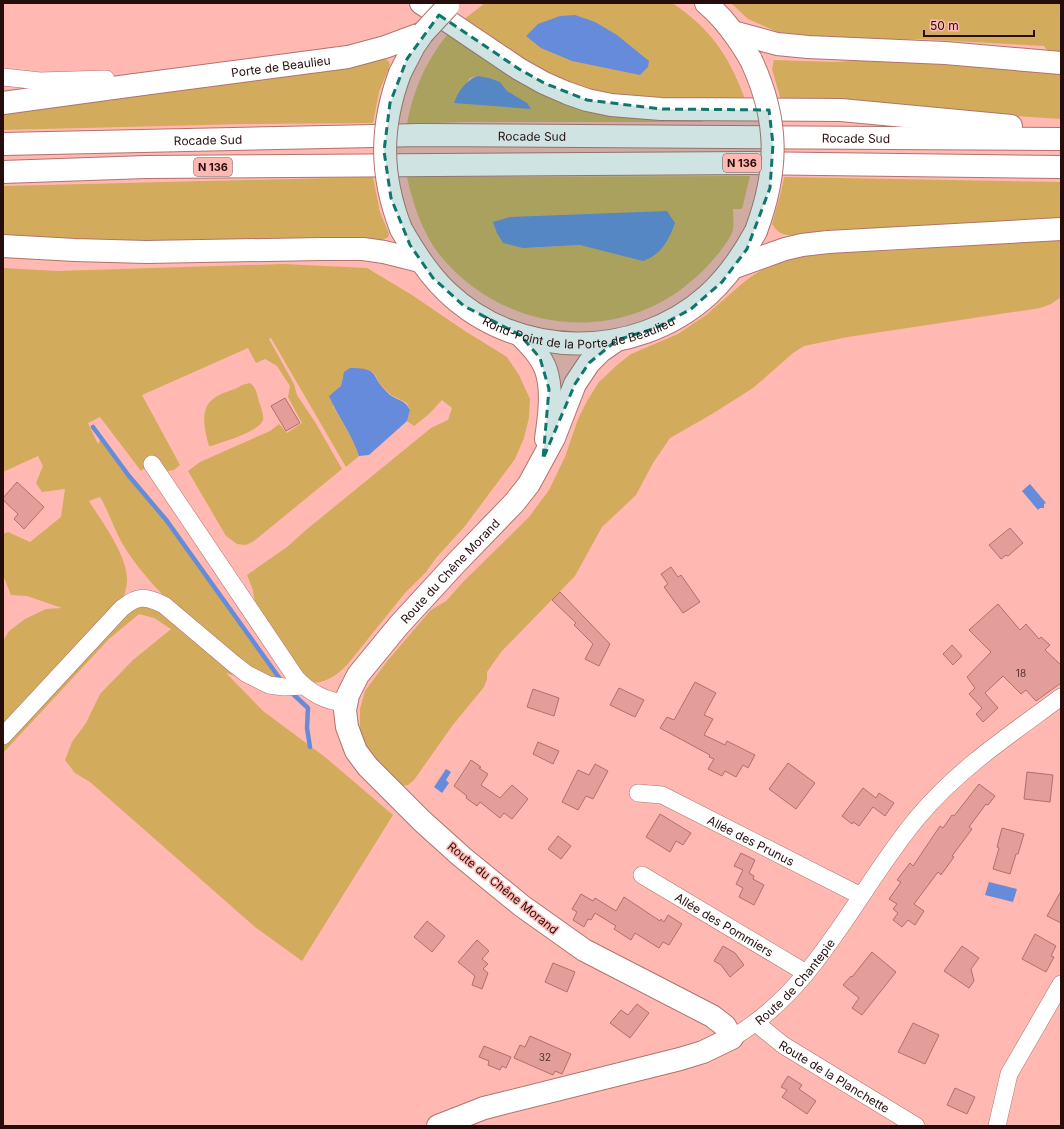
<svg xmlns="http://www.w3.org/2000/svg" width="1064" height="1129" font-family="Inter,sans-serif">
<rect width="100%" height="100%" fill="#ffb8b2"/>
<path fill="#d2ac5c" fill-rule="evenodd" d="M485,3H672C711,28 731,59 746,102L644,100L592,91L543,72L462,21Z
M731,3H1061V52L1048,51L1044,46L918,39L897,40L858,39L784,35L748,19Z
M451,30L517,76L702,115L703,122H464L407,124C414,87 427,59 451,30ZM478,76L500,82L507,91L527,103L461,91L470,78Z
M386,59L389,62L390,65L379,92L373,123L244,124L3,130V110Z
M774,60L836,62L849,61H890L1061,73V119L781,100L772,69Z
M750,176L742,209H733C733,215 734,223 733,230C730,242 706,269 696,277C620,347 503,334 439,254C422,232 413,204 407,177ZM671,236L591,247L580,245L523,248Z
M373,177L380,212L389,234L388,237L383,240L362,238H315L162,242L3,237V186Z
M784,177L1061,182V222L798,235C785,235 780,236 772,224L781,192Z
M1061,240V297L1051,304L1040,308L848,337L804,346L793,353L753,388L712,414L670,438L653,463L636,495L602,527L575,576L501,652L487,672V679L484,687L452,726L414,780L408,785L401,786L372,757L364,743L360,729V709L365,691L388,660L431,610L446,601L463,582L529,517L549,490L565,457L578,419L587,401L599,382L617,365L631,354L678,334L706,315L744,282L755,274L771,265L788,260L824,252L885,251Z
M283,264L367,268L412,295L465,331L507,357L519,375L530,399L529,418L524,438L515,459L465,526L436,558L426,572L405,593L347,665C337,675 324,685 309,682L255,604L253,590L247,575L287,547L306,530L431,428L448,420L452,408L442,400L429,414L414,426L407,421L410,410L407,403L391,395L379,383L376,376L372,372L343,376L341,386L333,406L354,442L359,456L346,467L271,338L269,339L294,384L297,395L315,422L342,469L254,541L246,545L237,544L226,536L188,471L200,462L270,431L279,424L287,433L302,423L288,397L290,386L277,366L265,359L256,363L248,348L142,395L180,465L174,470L164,472L155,458L141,471L100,417L88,423L98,444L100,440L128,477L166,522L279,681L262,678C214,639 161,603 127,551C116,535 110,514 100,497L89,501C102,522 128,556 127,581C127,586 125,592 124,596L3,731V641L9,631L25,619L46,609L62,608L27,596L11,595L3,575V534L8,532L30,542L61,517L65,489L42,492L36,483L43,466L38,456L3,472V268L57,271Z
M250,383C256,387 257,394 259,402C261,407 264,415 263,420C259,432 222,442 211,446H209C205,432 199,409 213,399C220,393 231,391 239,387L242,385Z
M147,605L163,611L239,677L226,673L263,711L325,757L393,815L302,961L255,927L90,782L75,773L65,760L72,742L86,723L100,694L133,660L171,629L154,618L139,614L109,639L3,753V740L127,610L139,606Z"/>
<path fill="#668bda" d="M575,15L595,22L617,35L649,61L648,67L640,75L572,61L541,48L526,36L538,24L560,16Z
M478,76L489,78L500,82L507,91L527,103L531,109L454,103C458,91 466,80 478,76Z
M667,211L675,223C669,240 661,255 643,261L580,245L523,248L503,243L497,233L493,222L510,217Z
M350,368C357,368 364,368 370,371C375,374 376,378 379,383C382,387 387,392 390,395C399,401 405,400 410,410L407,421L369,455L359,456C352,434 338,417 329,396L341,386L344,372Z
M1030,484L1046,503L1044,504V508H1040L1038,510L1022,491Z
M446,769L451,772L446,780L449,783L442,793L434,787Z
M989,882L1017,889L1013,902L985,895Z"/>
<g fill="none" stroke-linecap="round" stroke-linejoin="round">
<path stroke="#668bda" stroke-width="4.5" d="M93,427L129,476L167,521L280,679
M294,695L308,708L307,728L310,747"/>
</g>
<path fill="#e39e99" stroke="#b1706b" d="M285,398L300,423L286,431L271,406Z
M17,482L44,507L24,529L14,519L18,514L3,500V498Z
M1010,528L1023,543L1008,556L1006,555L1001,559L989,545Z
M671,567L678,577L681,575L700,602L683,613L664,587L668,584L661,574Z
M560,592L610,644L599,666L585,659L593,644L574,625L576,623L552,600Z
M998,604L1020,630L1026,624L1039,639L1041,637L1050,645L1045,650L1061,665V683L1036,701L1026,690L1021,694L1003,676L985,693L998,708L983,722L976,714L982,708L969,694L975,688L967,677L991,652L969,630Z
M952,645L962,656L953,665L943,654Z
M695,682L716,693L704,715L713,719L704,735L725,745L727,741L755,755L748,768L743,765L736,777L725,771L722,776L708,769L714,759L709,757L710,755L660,728L667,717L674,720Z
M619,688L644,700L635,717L610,705Z
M533,689L559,698L554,716L527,707Z
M538,742L559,751L553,764L533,754Z
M471,760L481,767L479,768L488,774L481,785L500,798L512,785L528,799L512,819L504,813L500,818L480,802L477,806L466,798L467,796L454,786Z
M788,763L815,783L796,809L769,789Z
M595,764L608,771L593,799L586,796L578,810L562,802L578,770L589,775Z
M1027,772L1053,775L1050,802L1024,799Z
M979,784L995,796L988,805L986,804L969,827L972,829L952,856L954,857L941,875L938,872L914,904L924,911L915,925L908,920L902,927L893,920L898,913L893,909L897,904L889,899L901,882L897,880L910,863L913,866L940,826L943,828L952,815L954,816Z
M863,788L876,798L879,793L894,803L885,816L873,807L859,826L853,822L852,824L842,816Z
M660,814L691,833L683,845L676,841L670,852L646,837Z
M1002,828L1024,834L1018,854H1016L1010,874L993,869L999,848L997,847Z
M558,836L571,846L561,859L548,849Z
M741,853L755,860L749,873L754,876L753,879L764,885L754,905L739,897L743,888L736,884L743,870L734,866Z
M1061,891V923L1047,916Z
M581,894L593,901L595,898L616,911L624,897L660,921L661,919L664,922L668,915L682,924L669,945L663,942L659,948L635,933L631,940L614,929L616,926L595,913L591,920L588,919L584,927L573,920L577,912L572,909Z
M427,921L445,936L432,952L414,937Z
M1035,934L1056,946L1051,956L1054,957L1046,972L1022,959Z
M477,940L489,951L482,959L488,964L483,969L488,973L482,989L472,985L475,976L458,962Z
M723,946L735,953L744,965L730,977L721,965L714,961Z
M962,946L979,958L971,969L974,981L969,988L944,971Z
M872,952L896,972L862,1015L852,1008L859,998L843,985L851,976L852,977Z
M553,963L575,972L567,992L545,982Z
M637,1004L649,1013L630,1038L610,1023L621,1010L628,1015Z
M913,1023L939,1035L925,1064L898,1052Z
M530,1036L571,1054L562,1074L555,1071L553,1075L514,1058L520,1045L525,1047Z
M484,1046L511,1057L506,1068L502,1066L500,1070L488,1065L489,1061L479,1057Z
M788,1076L802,1085L799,1089L816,1101L807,1114L782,1097L787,1090L781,1087Z
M955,1088L975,1097L967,1114L947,1105Z"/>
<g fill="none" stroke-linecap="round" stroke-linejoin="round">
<defs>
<g id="minor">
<path d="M3,77L40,81L106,79"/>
<path d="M152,464L296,678C309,692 327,703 346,702"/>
<path d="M3,736L122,608C138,595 146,596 164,605L234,664L247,674L269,685L284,687L304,686"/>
<path id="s1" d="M638,793L662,795L861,896"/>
<path id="s2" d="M642,875L806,973"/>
<path id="s3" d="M756,1023L783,1045L916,1126"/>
<path id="s4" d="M732,1038C818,988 856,891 918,817C958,769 1011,734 1061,697"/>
<path d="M997,1126L1009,1074L1061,984"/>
</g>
<g id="major">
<path d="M706,3C725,19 739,39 751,60"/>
<path d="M400,73L414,46L423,33"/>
<path id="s5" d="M135,85L348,57L385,47L423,33"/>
<path id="s6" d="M401,229C414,252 428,274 447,292C518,360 635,360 707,296C728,277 743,255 756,231"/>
<path d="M520,335C530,345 541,356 546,370C553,391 549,418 546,439"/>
<path id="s7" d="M438,1126L484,1108L680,1059L703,1052L732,1038L725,1026L712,1016L584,950L522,906L462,857L422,821L368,767L356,751L347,727L345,710L348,695L358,675L399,625L456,563L515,502L529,484L554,438L575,384L589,363L601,351L617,340"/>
</g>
<g id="highway">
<path d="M421,3L519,69L544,83L567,93L587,100L611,105L661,109L841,110L1011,126"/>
<path d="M733,32L777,44L808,47L945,53L1061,63"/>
<path d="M3,103L135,85"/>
<path id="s8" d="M3,144L421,135L1061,139"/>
<path d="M3,172L146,167L750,163L1061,167"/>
<path d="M3,246L75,250L146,252L320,249H363L384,252L420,261"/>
<path d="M735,267L785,249L802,245L828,242L1061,229"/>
</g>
</defs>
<use href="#minor" stroke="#b2726d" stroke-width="18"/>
<use href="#major" stroke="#b2726d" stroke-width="24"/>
<use href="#highway" stroke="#b2726d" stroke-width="24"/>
<use href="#minor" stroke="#fff" stroke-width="17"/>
<use href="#major" stroke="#fff" stroke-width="22"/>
<use href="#highway" stroke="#fff" stroke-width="22"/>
<defs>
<path id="major-bridge" d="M423,33L448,6
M751,60C779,120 779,169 756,231
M400,73C380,127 380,175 401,229"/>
</defs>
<use href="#major-bridge" stroke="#b2726d" stroke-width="24" stroke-linecap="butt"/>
<use href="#major-bridge" stroke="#fff" stroke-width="22"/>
</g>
<path fill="#0f766e" fill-opacity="0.2" stroke="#0f766e" stroke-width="3" stroke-dasharray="8 5" stroke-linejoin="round" d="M439,15L519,69L544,83L587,100L661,109L769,110L773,144L770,188L747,249L722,282L691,309L656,328L617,340L589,363L575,384L543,459L549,389L540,358L520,335L464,306L433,278L410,245L391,198L384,151L390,103L407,59Z"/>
<g text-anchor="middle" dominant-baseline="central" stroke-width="3" stroke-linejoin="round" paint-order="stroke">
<g font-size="10" fill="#55312f">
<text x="1021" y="673">18</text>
<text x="545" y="1057">32</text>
</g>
<g fill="#ffb8b2" stroke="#67403e" stroke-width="1">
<rect x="723" y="154" width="38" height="18" rx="3"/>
<rect x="194" y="158" width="38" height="18" rx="3"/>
</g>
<g font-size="11" font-weight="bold" fill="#260d0c">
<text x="742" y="163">N 136</text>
<text x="213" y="167">N 136</text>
</g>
<g font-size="12" fill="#260d0c" stroke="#ffb8b2">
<text stroke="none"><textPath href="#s5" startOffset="147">Porte de Beaulieu</textPath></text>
<text stroke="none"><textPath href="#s8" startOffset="529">Rocade Sud</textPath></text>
<text stroke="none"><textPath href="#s8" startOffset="853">Rocade Sud</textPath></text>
<text stroke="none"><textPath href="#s8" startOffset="205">Rocade Sud</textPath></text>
<text stroke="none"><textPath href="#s6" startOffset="223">Rond-Point de la Porte de Beaulieu</textPath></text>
<text stroke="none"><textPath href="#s7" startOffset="1005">Route du Chêne Morand</textPath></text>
<text stroke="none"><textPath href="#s1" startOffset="124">Allée des Prunus</textPath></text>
<text transform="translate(503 888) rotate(39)">Route du Chêne Morand</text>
<text stroke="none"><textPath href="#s2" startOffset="96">Allée des Pommiers</textPath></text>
<text stroke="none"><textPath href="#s4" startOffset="85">Route de Chantepie</textPath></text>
<text stroke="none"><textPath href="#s3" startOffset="95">Route de la Planchette</textPath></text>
</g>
</g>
<rect width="1064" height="1129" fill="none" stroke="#260d0c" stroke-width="8"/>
<path d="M924 30v6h110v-6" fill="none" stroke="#260d0c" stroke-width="2"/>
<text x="930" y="30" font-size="12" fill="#260d0c" stroke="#ffb8b2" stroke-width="3" paint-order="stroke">50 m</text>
</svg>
